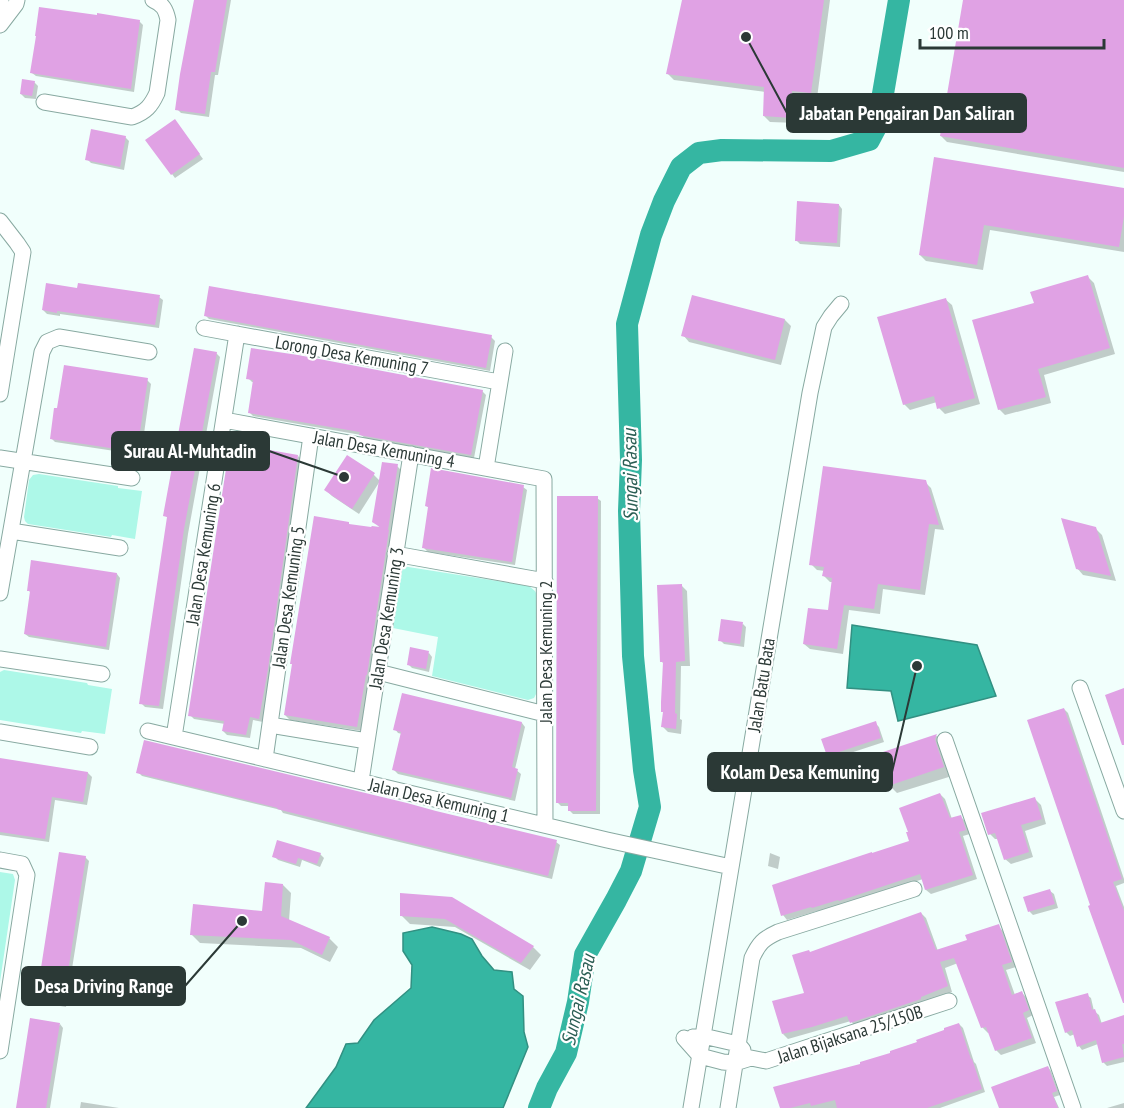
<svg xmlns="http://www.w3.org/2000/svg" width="1124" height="1108" font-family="'PT Sans Narrow',sans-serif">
<rect width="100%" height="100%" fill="#f1fffc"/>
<path fill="#adf8e8" d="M39,474L118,486V488L142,491L135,539L112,535L111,537L28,524L25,521L24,517L29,480L33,475Z
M402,566L529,586L535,591L540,601L537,692L534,698L528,700L432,676L438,637L393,628Z
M4,670L87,683L88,685L112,689L105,734L82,731L81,733L0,720V672Z
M0,872L13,874L15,880L0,982Z"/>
<path fill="#35b6a2" stroke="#329082" stroke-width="1.5" d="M852,625L977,645L996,696L898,721L891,691L847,688Z
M432,927L461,934L472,939L482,956L494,970L512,972L514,989L523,996L524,1032L528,1047L503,1108H306L336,1067L346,1044L358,1043L374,1020L411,988L412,965L403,951V933Z"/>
<path fill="#0003" d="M196,0H231L218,75H215L209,117L181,113L177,109Z
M684,0H830L817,98L798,96L797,123L770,122L764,116L765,92L674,80L667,73Z
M964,0H1124V172L947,142L941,136Z
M139,21L143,25L134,92L36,76L32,73Z
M34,82L38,86L36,99L25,98L21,94Z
M178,125L203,159L175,178L172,174Z
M125,137L129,141L124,170L91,163L87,159Z
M936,159L1124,190V252L990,230L983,270L926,261L920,255Z
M839,205L842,209L840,247L800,244L796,240Z
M1088,277L1094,283L1115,354L1044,375L1051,403L1005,415L999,409L1036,304Z
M78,290L159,297L163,300L159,328L60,314V316L47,314L43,310Z
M945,299L952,305L980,404L945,414L939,408L937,402L910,410L904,404Z
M206,316L491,337L495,341L490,371L209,319Z
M785,320L791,326L781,365L689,342L683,335Z
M216,353L220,357L188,534L163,709L145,707L141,703L168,518L165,515Z
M248,378L482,391L486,395L474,458L365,438L361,435L253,416L249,412L254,382H252Z
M147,380L151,384L141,455L55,442L51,438Z
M298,456L302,460L263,722L253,720L250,738L227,735L223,731L225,724L194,719L190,715Z
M347,457L374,475L380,481L397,466L402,471L362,731L290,720L285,715L293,666L291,663L348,523L350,525L381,529L374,521L380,481L359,514L332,496L326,490Z
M925,482L931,488L944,530L935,529L925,595L883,589L880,614L849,610L843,654L810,649L804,644L829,612L833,582H830L824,576L825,571L817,570L811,564Z
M523,487L527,490L515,565L428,552L424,548L430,509L426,505Z
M597,498L601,501L600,814H573L569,810L570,806H561L557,802Z
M1095,528L1102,535L1116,581L1083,575L1077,568Z
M117,574L120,578L109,650L29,637L25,634L32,594L28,590Z
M681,585L687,591L690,666H681L680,719L682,720L681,734L668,732L663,727L664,664L662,662Z
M743,624L746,627L744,647L724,644L720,640Z
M429,653L432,657L429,672L412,668L408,664Z
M1064,709L1068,713L1124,879V883L1116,886L1124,907V1002L1092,906Z
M522,723L525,727L515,769L521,774L515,801L398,774L394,770L402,734L398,733L395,729Z
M875,723L879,727L884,742L832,759L828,755Z
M937,736L945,744L952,776L897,793L889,785L879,755Z
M0,759L88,773L92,777L87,805L55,800L49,842L0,835Z
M138,772L556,842L560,845L552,879L358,832L283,813L281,810L142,776Z
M940,794L945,799L952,819L960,816L965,821L970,834L963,836L977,879L931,894L926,890L923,879L845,905L818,912L817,911L787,920L783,915L872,855L911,842Z
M1035,799L1041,805L1046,824L1025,831L1033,857L1011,864L1005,859L999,839H995L990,834Z
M770,853L780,857L778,869L768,866Z
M320,854L324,858L320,867L302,860L300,867L278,860L274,856Z
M85,857L89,861L66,1007L42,1003L38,999Z
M283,885L291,893L289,921L329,938L338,947L330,962L301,948L200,943L192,935L263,913Z
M1050,891L1054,894L1058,908L1033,915L1030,912L1025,898Z
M402,895L533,947L541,955L530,970L455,927L410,924L401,915Z
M921,913L926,918L938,951L968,941L998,926L1003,931L1016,967L1006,970L1015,995L1022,993L1027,998L1033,1015L1027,1018L1036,1043L1001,1055L996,1050L989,1032L988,1033L983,1028L958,963L945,968L952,992L912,1009L856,1028L851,1021L788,1039L783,1034L805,994L810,953Z
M1087,995L1091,998L1094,1011L1099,1015L1102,1024L1124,1016V1062L1107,1066L1103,1062L1098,1044L1082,1050L1079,1046L1075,1034L1070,1036L1066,1032Z
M60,1024L63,1028L50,1108H17Z
M959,1024L963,1028L974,1062L976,1064L985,1092L940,1108H875L892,1054Z
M1048,1067L1051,1071L1060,1095L1054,1097L1059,1108H1000Z
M847,1068L858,1108H781Z
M81,1102L119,1108H80Z
M1124,1103V1108H1107Z"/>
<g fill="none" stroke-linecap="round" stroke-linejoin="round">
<path stroke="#35b6a2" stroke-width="22" d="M539,1108L547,1088L566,1053L578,1002L585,955L616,900L631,871L650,807L644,770L633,656L629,511L631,460L627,324L651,235L664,201L681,167L699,153L722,150L831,151L869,140L878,123L899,0"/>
</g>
<path fill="#e0a2e4" d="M194,0H227L215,72H211L205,114L175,110L180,74Z
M682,0H824L811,93L792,91L791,118L763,116L764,87L666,74Z
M963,0H1124V168L940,136Z
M39,7L97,15V13L140,20L131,89L30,73L36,36H35Z
M22,79L35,81L32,96L20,94Z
M175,119L200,154L171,175L145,140Z
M91,129L126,136L120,167L85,160Z
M934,157L1124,188V216L1119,247L984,225L977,265L919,255Z
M797,201L839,204L837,243L795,241Z
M1088,275L1110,348L1038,369L1046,397L998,410L972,320L1034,303L1030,292Z
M46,283L77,288L78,283L160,295L155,325L57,311V313L42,310Z
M209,286L492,335L486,368L204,316Z
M692,295L785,319L775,360L681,336Z
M946,298L975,398L937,409L934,396L903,405L877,317Z
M194,348L217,352L184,529L159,706L139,704L167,517L163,516Z
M251,348L298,355L483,390L471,455L359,435L360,432L248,413L253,380L246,379Z
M64,365L148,378L137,452L50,439L54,408H57Z
M230,443L298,455L268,669L259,719L250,717L246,735L222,731L224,721L188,716Z
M347,455L375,473L352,509L324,490Z
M382,462L398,464L388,530H389L367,675H366L357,727L284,715L292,664H290L314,516L349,522V524L371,527L372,526L380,527L372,522Z
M823,466L926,480L939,525L929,524L920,590L878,584L874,609L844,605L837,649L803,644L808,608L828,610L832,578L822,576L824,567L809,565Z
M431,468L524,485L512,562L422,548L428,507L425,506Z
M557,496H598L596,811H568V803H556Z
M1061,518L1096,527L1111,576L1076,569Z
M31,560L117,573L106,647L24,634L30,591H27Z
M682,584L685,661L676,662L675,713L677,714L676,729L661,727L663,712H661V702L663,662H660L657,585Z
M721,619L743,622L740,644L718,641Z
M410,647L429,651L426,669L407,665Z
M1124,688V745H1122L1105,695Z
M402,693L522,722L512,767L518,769L511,798L392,770L401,732L393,730Z
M1064,708L1122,879L1113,882L1124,911V1003H1123L1088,906L1090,905L1027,720Z
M876,721L881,738L827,756L821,739Z
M937,734L935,739L936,743L944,767L888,786L877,754Z
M144,740L407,803L436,811L557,840L548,876L403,841L277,809L278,808L136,773Z
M0,758L88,772L83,802L52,797L45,839L0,832Z
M940,793L950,818L961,815L966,830L959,832L973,875L925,890L920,874L839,901L838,900L812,908L811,907L781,916L772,885L872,852V853L909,841L906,832H908L899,808Z
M1035,797L1042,819L1021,825L1029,852L1004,860L995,833L988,835L981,813Z
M277,840L321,853L317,864L298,858L296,864L272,857Z
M59,852L86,856L63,1004L36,1000Z
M265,882L283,884L281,916L330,937L322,955L291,940L190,935L193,904L262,911Z
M1050,889L1055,904L1028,912L1023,897Z
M400,893L452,897L534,946L521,963L445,919L400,916Z
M921,912L936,950L967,940L965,935L999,924L1012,962L1002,965L1012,995L1022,991L1029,1010L1023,1013L1032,1038L995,1051L986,1027L981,1028L954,958L940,962L948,986L921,997V999L850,1023L847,1016L812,1027L782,1034L772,1001L804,993L792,955L809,950L810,952Z
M1088,993L1092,1010L1095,1009L1100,1023L1124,1015V1044H1122L1124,1057L1102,1063L1096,1040L1077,1047L1072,1030L1065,1033L1055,1002Z
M30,1018L60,1023L46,1108H16Z
M959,1023L971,1059H972L982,1089L927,1108H837L835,1100L811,1106L810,1103L790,1108H780L773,1087L860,1064V1062L890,1053V1051L917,1042L916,1040L944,1030V1028Z
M1048,1066L1057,1091L1052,1093L1058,1108H999L991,1087Z"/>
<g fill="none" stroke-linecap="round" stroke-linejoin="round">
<defs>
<path id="minor" d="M0,6L1,0
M0,25L16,4L17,0
M44,102L132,117C146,112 151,106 157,93L168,20C166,10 163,4 153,0
M0,221L17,243L23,252L0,394
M204,328L499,382
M224,420L544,479L545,825
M0,458L132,478
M486,468L505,351
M11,531L120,548
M395,554L545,581
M0,593L42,352L47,342L59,337L149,352
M0,659L102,674
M378,672L545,714
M1080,688L1124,811
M270,725L367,741
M148,731L607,840L731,867
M0,732L90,747
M174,737L237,334
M945,740L1073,1108
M265,759L311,436
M361,781L411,454
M0,860L22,864L27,875L0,1051
M693,1037L703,1036L738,1044L743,1050
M684,1038L700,1056L723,1062L735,1063L751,1058L766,1061L949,1001
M691,1108L810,393L824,327L831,316L841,304
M728,1108L752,958C759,943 763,939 778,932L914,889"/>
</defs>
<use href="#minor" stroke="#88a9a1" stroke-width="17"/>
<use href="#minor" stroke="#fff" stroke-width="15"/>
</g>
<g text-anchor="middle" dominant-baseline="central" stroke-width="4.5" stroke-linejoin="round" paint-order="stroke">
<g font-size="18" fill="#2b3936" stroke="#fff">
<text transform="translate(352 355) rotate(10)">Lorong Desa Kemuning 7</text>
<text transform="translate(384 449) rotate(10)">Jalan Desa Kemuning 4</text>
<text transform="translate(203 554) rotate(-81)">Jalan Desa Kemuning 6</text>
<text transform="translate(288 597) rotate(-82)">Jalan Desa Kemuning 5</text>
<text transform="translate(386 618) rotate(-81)">Jalan Desa Kemuning 3</text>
<text transform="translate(545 652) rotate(-90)">Jalan Desa Kemuning 2</text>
<text transform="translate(761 685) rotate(-81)">Jalan Batu Bata</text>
<text transform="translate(439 800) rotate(13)">Jalan Desa Kemuning 1</text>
<text transform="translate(850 1034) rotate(-18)">Jalan Bijaksana 25/150B</text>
</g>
<g font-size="20" font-style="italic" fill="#2b5e54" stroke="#fff">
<text transform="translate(630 475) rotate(-91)">Sungai Rasau</text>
<text transform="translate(578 1000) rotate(-77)">Sungai Rasau</text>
</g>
</g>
<path fill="none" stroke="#2b3936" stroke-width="2" d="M746 37L787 113M344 477L269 451M917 666L892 772M242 921L185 986"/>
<g fill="#2b3936" stroke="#fff" stroke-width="2">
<circle cx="746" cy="37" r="6"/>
<circle cx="344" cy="477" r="6"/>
<circle cx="917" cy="666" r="6"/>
<circle cx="242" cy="921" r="6"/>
</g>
<g fill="#2b3936" stroke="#2b3936" stroke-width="2">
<rect x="787" y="94" width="239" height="38" rx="6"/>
<rect x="112" y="432" width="157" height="38" rx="6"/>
<rect x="708" y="753" width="184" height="38" rx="6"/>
<rect x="22" y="967" width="163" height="38" rx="6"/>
</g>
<g font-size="20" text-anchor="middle" font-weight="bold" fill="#fff">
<text x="907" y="120">Jabatan Pengairan Dan Saliran</text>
<text x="190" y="458">Surau Al-Muhtadin</text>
<text x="800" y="779">Kolam Desa Kemuning</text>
<text x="104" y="993">Desa Driving Range</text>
</g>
<path d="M920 39v9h184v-9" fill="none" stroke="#2b3936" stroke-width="3"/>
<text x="929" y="39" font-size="18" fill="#2b3936" stroke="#ffffff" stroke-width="4.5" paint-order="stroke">100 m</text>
</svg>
